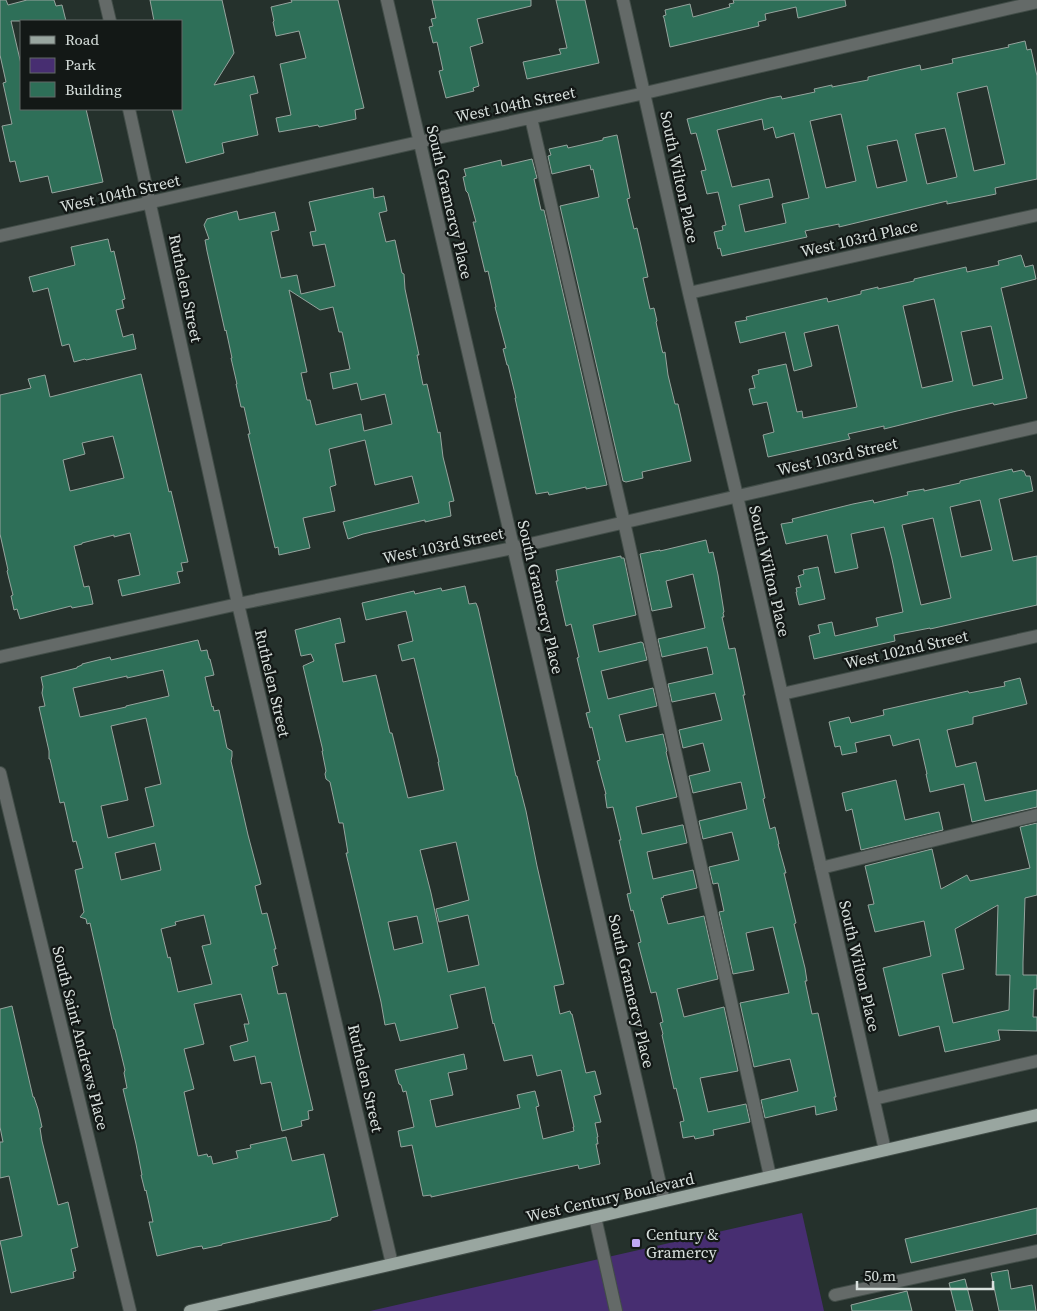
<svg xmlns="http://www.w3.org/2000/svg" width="1037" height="1311" font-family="'Source Serif 4',serif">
<rect width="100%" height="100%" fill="#25312c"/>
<path fill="#472e71" d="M802,1213L824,1311H370Z"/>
<path fill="#2e6f58" stroke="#96a49e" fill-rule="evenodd" d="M0,0H6L8,5L27,0H54L56,6L62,5L66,21H11L21,64V109H86L103,182L52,193L48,176L20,182L15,161L10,162L2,126L12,124L3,83L6,82L0,55Z
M150,0H222L234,53L214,85L254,76L258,93L250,95L258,135L222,143L224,153L186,163L172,109H181V21H154Z
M291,0H338L364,108L355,110L356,119L319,127L318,125L279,132L276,118L291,115L280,64L306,58L299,31L276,36L273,22L274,21L271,7L292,2Z
M432,0H531V6L477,19L483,43L470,47L479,86L473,88L474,91L446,98L439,71L443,70L437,42L433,43L429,27L433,26L431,19L436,18Z
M556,0H585L599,63L527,79L523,62L561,54L559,49L567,48Z
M733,0H845L846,6L798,18L796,7L765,14L766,20L758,22L759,26L670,47L664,18L663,16L666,15L665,10L690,4L693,17L730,7L729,4L734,3Z
M1025,41L1027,50L1031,49L1037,76V179L995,188L996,194L947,204V201L839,227V224L805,231L807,237L722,256L720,248L718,249L714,232L723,230L722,226L726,225L718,192L707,194L701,171L706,170L696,133L691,134L687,119L770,98L781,96L782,99L815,92L814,89L832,85V87L868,80V77L920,65L921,70L953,63L952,59L1009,47L1008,45ZM987,86L1005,164L974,171L957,93ZM841,114L856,181L826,188L810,121ZM762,119L764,130L773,127L776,138L794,133L809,198L782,204L786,223L745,232L739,205L773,197L769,179L732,187L717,130ZM945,128L957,177L927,184L915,134ZM897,140L907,181L877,188L867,146Z
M617,135L630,198L627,199L634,229L637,228L648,277L643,278L650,309L654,308L657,321L656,322L662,350L663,353L665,352L668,375L675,404H678L691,461L642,472L643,478L626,482L623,481L560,206L599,197L593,169L591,170L590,165L552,174L548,156L551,155L549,149L567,145L568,148L603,140V138Z
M532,159L537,178L534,179L541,210H544L607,485L586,489V487L549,495L548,492L536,494L515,398H516L508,365H507L503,349L506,348L495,307H496L488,271L485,272L473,222H476L468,193L466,191L463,177L466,176L464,169L501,160L502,166Z
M373,188L374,198L384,196L387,211L379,213L386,242L395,240L402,273L404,274L405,289L419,355H417L423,385L427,384L438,433L440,432L443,457L454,501L449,502L451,516L425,522V520L363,534L348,539L343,522L419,503L412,476L375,485L365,440L329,449L336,485L330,487L335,511L303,518L310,548L279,555L278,547L275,548L248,434H250L244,407H241L236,384H237L231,358H232L226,330L225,331L207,251L205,240L209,239L204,225L207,219L237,211L239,220L275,212L279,230L271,232L281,278L297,275L301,294L335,286L325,244L313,246L310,232L316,231L309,202ZM289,290L320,310L333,307L339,332H342L350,369L330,373L333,389L357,383L361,400L385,394L392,424L364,431L361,414L316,425L310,400H307L301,373L307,372Z
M108,239L111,252L114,251L125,299L122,300L124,308L116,310L123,337L133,334L136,349L86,360L85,359L74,362L69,344L62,346L48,288L33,292L29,277L75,265L71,247Z
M1021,255L1025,267L1033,265L1036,279L1001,288L1027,398L994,405L993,403L957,411L884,429V426L848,434L850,439L768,457L763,435L774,432L767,402L753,405L749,389L755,388L752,376L759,374L758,370L786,364L797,412L802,411L803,418L857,407L838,325L804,333L812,366L794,371L785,332L740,343L735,322L747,320L746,317L776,310L827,298L828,302L861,294V291L878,287V289L914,281V279L966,267L967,272L999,265L998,261ZM934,299L953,381L922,388L903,306ZM991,326L1003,379L973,386L961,332Z
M141,374L169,492L171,491L188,562L181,563L183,571L177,572L180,583L122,596L118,580L140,575L130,533L114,537V535L82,543V544L74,546L84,587L89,586L93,604L72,608L71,606L20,619L17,609L14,610L11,596L13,595L7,571L8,570L0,534V395L31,388L28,379L45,375L50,397ZM113,436L124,478L70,491L63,460L85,454L82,443Z
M1012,469L1013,472L1022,470V471H1024L1026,476H1030L1033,491L999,499L1013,561L1037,556V605L930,629V628L894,635L895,641L814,659L809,636L820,633L818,625L832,622L835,636L878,626L876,618L903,612L892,559L884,527L851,534L858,568L835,573L827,535L786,544L781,524L793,522L792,519L853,504L873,500L874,503L908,495L907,492L924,489V491L960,483V481ZM980,500L992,550L961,557L950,507ZM933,518L951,598L921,605L902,525Z
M706,540L709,553L713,552L718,575L724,612L723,613L724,617H722L729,649L735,648L745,695H743L765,798L763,799L770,829L775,827L779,844H778L786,873H784L796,923L794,924L805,968L807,981H805L812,1014L818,1013L836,1097H834L837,1110L816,1115L815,1106L765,1118L761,1100L798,1091L790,1059L754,1067L740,1003L789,993L773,927L746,933L754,970L733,974L719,912L724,911L718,883L713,884L709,867L739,860L732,832L703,839L699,821L747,809L741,782L693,793L689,776L710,771L703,743L683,748L679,730L722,720L715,693L672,702L668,684L713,674L707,647L662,657L658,639L705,628L693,574L666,581L672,607L652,611L640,554L660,550V551Z
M621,556V558H624L636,615L593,625L599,652L641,642L643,643L647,660L601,671L608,699L653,688L657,706L619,715L626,742L663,734L667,751L666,752L677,797L636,807L642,834L682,825H683L687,843L647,852L653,879L693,870L697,888L663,896L664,897L661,898L668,924L704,916L718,979L677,989L684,1017L724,1007L738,1071L700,1078L708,1112L746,1104L750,1122L713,1130L714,1135L695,1139L694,1136L683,1138L680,1122L684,1121L676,1088L674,1089L662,1035L663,1034L660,1023L663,1022L656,992L651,993L638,943L641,942L633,910L631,911L627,894L631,893L619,840H621L613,807L607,808L605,794H606L597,761L600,760L592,727L590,728L586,713L590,712L577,658L579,657L571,624L566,626L556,581H558L556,570Z
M818,567L825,599L799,605L796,592H797L796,588L801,587L798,576L804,574L803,570Z
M465,586L469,604L476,603L478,608L516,776H517L526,811L537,866L564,984L554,986L560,1014L570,1011L571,1014H572L586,1073L595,1071L601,1094L594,1096L601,1122L595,1123L598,1137H597L598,1144H596L600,1164L579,1169L578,1165L431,1197V1195L423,1196L412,1145L401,1147L398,1131L414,1127L406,1091L403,1092L401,1085L399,1084L395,1070L464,1054L467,1069L448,1073L453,1095L430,1100L436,1127L520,1108L517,1095L535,1091L539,1106L536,1107L543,1139L574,1131L573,1127H574L561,1070L537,1076L532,1055L504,1061L494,1023L493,1024L485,987L450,995L458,1028L400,1041L395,1023L385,1025L381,1002L346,853H348L343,823H339L330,782L326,779L325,774L326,771L322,751H323L303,666L314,661L311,654L301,656L295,630L340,618L345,642L335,644L343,682L376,675L390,733H392L408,798L444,790L438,762H439L414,658L402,661L398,645L413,641L406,611L366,620L362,603L414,591L415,594L441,588L442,591ZM456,842L469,900L436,909L439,922L468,915L479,965L448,972L431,893L420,850ZM417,916L423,943L394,950L388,922Z
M198,640L201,651L207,650L209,659H210L214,675L205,677L212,707L213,706L214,711L219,710L227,748L232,751V756L231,761L248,835L261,884L255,886L262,914L267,913L276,949H274L278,965L272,967L278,994L286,993L300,1055L313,1110L308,1111L309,1119L301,1121L302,1126L282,1131L271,1082L261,1084L255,1056L234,1061L230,1046L248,1041L244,1024H249L241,994L194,1004L204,1044L184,1049L194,1089L184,1092L198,1156L207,1154L208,1157L211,1156L213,1164L238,1158L236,1151L251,1148L250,1145L286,1137L292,1161L324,1154L338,1216L331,1218V1220L222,1244V1245L203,1249L202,1246L195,1247L157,1256L149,1222H153L146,1190L145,1191L141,1175H142L136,1144L123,1089L127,1088L124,1073L125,1070L115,1029H114L90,923L87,924L86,919L80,917L84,912L75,870L83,868L76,841L73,842L64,802L60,803L50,759H49V751L39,707L45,706L42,693L43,687L41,677L77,668V667L82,665V664L110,657L111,660ZM163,670L169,696L126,706V707L80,717L73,688L127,676V678ZM146,718L161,784L145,788L154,826L108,838L101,806L128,800L111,726ZM155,843L161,870L121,880L115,853ZM204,915L211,944L202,946L212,984L178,992L170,957L168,958L161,929L176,925L175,922Z
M1020,678L1027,704L973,717V724L947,730L956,767L976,762L985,801L1037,790V807L972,822L964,784L930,792L926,774H927L919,739L893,746L890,735L855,743L857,752L842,755L840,746L835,747L829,722L849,717L851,723L884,715L883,710L968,691L969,693L1005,686L1004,682Z
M896,780L905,820L939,812L943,830L861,850L852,809L846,811L842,793Z
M1037,823V895L1025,898L1023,962V975H1037V989H1034L1033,1017H1037V1031L998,1030L1000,1040L945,1052L939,1026L899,1036L883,968L931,956L924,921L875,932L868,905L874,904L865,866L932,849L941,889L967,875L970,881L1030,868L1020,827ZM998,905L996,975H1010L1009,1010L953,1023L942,974L964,969L955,929Z
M12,1006L33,1097H34L38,1109L42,1127L40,1128L42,1141L58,1205L68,1202L78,1247L71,1249L76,1271L73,1272L74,1278L11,1293L0,1241L22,1236V1235L9,1176L0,1178V1142H3L0,1127V1009Z
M1037,1208V1234L911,1263L905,1239Z
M1008,1270L1011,1289L1032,1285L1036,1311H999L991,1273Z
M965,1279L973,1311H956L949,1283Z
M907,1291L912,1311H852L851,1305Z"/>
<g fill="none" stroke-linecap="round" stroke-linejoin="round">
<defs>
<path id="minor" d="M105,0L110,21
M387,0L664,1201
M623,0L689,293L737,496L885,1150
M129,109L238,604L392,1264
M531,118L624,522L770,1176
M0,236L419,142L645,93L1037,2
M689,293L1037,215
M0,657L238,604L513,548L1037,427
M782,694L1037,636
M0,773L130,1311
M821,868L1037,815
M874,1099L1037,1061
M595,1217L616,1311
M835,1295L1037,1251"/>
<path id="major" d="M190,1311L1037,1115"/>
</defs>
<use href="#minor" stroke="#424d48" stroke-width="14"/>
<use href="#major" stroke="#424d48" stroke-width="14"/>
<use href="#minor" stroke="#646a68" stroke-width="12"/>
<use href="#major" stroke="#99a6a0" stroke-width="12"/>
</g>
<rect fill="#bfa8f4" stroke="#131816" stroke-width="2" x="631" y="1238" width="10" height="10" rx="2.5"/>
<g text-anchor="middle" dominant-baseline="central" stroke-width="4.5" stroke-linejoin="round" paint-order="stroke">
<g font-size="16" fill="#d9e1de" stroke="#131816">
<text transform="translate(515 104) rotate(-12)">West 104th Street</text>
<text transform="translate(680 177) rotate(78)">South Wilton Place</text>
<text transform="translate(120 193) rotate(-13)">West 104th Street</text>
<text transform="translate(450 202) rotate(77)">South Gramercy Place</text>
<text transform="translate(859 238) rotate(-13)">West 103rd Place</text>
<text transform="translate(186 288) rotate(78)">Ruthelen Street</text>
<text transform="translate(837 456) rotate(-13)">West 103rd Street</text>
<text transform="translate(443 545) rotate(-12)">West 103rd Street</text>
<text transform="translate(770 571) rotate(77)">South Wilton Place</text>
<text transform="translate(541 597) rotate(77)">South Gramercy Place</text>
<text transform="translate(906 649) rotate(-13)">West 102nd Street</text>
<text transform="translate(273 683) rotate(77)">Ruthelen Street</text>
<text transform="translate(860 966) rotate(77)">South Wilton Place</text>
<text transform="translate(632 991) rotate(77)">South Gramercy Place</text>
<text transform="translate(81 1038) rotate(76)">South Saint Andrews Place</text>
<text transform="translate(366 1078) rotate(77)">Ruthelen Street</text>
<text transform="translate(610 1197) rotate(-13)">West Century Boulevard</text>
</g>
<g font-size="16" fill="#d9e1de" stroke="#131816" text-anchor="start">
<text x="646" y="1234">Century &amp;<tspan x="646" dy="18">Gramercy</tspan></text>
</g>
</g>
<rect x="20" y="20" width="162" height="90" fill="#131816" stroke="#626866"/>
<rect x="30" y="36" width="25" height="8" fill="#99a6a0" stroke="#626866"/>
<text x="65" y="45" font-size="15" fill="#d9e1de">Road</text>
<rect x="30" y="58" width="25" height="15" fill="#472e71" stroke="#626866"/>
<text x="65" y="70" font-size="15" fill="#d9e1de">Park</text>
<rect x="30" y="82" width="25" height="15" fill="#2e6f58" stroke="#626866"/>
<text x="65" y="95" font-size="15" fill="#d9e1de">Building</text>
<path d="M857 1281v8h136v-8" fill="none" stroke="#d9e1de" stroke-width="2.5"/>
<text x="864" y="1281" font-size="15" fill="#d9e1de" stroke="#131816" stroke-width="4" paint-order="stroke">50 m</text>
</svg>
